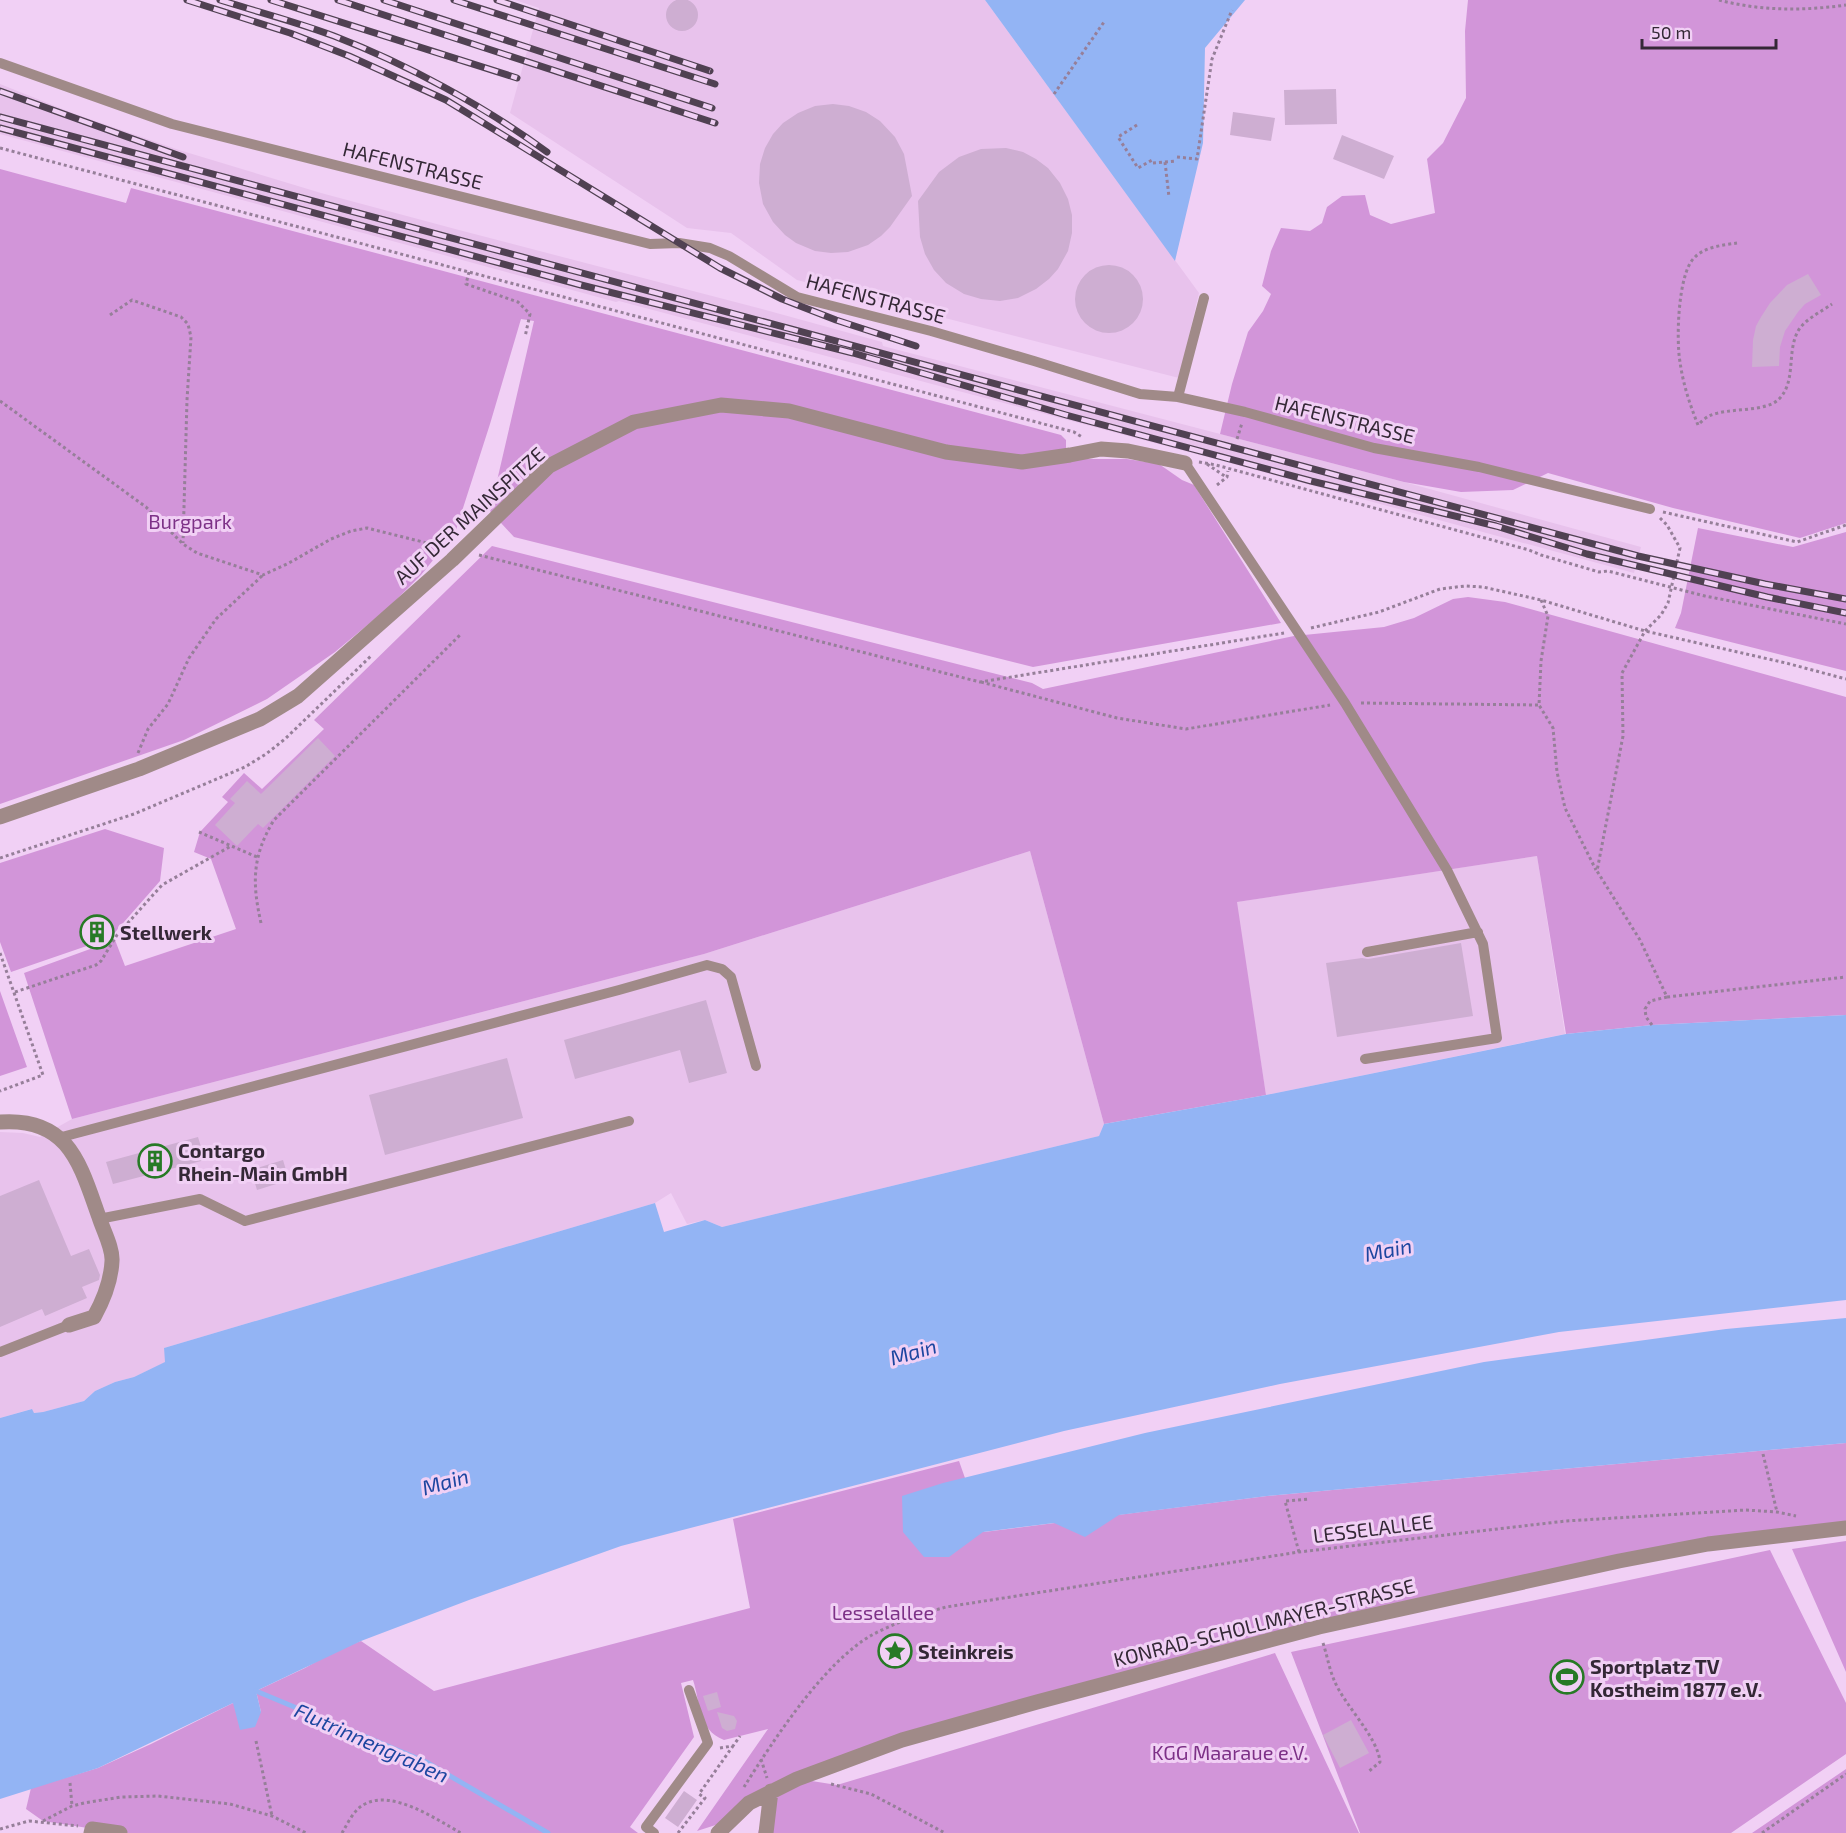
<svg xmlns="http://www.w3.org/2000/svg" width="1846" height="1833" font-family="'Exo 2',sans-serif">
<rect width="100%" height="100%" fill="#f1d0f5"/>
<path fill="#e8c2ec" d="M515,0H985L1199,293L1179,378L797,280L731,233L687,228L510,113L539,8Z
M0,84L75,114L179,150L321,193L459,230L762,309L882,342L883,346L1404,482L1641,547L1634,573L1211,458L619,301L616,302L0,134Z
M1030,851L1104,1124L1099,1136L722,1227L705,1220L687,1224L671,1193L655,1203L164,1348L166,1362L134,1377L115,1382L95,1391L84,1401L43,1412L33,1413L31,1409L0,1418V1132L23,1133L40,1137L72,1119L704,954Z
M1537,856L1565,1034L1266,1095L1236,902Z"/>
<path fill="#d295d9" d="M1468,0H1846V523L1800,538L1673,508L1548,473L1513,490L1461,492L1404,482L1220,434L1232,384L1248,332L1263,311L1271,294L1262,286L1271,251L1281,228L1310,231L1322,223L1327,207L1342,196L1365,195L1370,215L1391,224L1435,213L1427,159L1443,143L1466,98L1465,31Z
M0,169L126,203L131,188L1061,435L1066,440V449L1076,459H1127L1159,464L1182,480L1194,485L1281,623L1033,667L514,537L490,511L534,321L521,319L490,424L455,533L421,575L389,607L335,652L267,699L184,740L0,804Z
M1698,528L1793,547L1846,532V671L1675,628L1681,613Z
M492,546L1032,683L1043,689L1294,636L1384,627L1414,618L1453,599L1468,597L1505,602L1846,697V1015L1652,1025L1566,1034L1537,856L1237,902L1266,1095L1104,1124L1030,851L704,954L72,1119L24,973L115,940L125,966L236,929L211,859L194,852L200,832L228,802L222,797L244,773L262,789L324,729L314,720Z
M105,829L164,848L160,881L110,938L11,972L0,942V863Z
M0,991L27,1067L0,1076Z
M1846,1443V1528L1619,1561L1037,1702L799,1779L837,1785L1275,1653L1359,1833H758L770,1793L728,1821L697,1831L768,1729L724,1740C697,1729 701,1704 693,1680L681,1683L694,1737L630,1827L638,1833H120L43,1821L26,1809L31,1788L98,1768L151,1744L233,1703L261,1712L256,1691L305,1668L340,1648L361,1641L434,1691L750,1608L733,1519L959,1461L984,1532L1267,1496Z
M1846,1541V1672L1792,1549Z
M1770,1550L1846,1703V1754L1731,1833H1360L1291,1652Z
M1846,1769V1833H1752Z"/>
<path fill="#93b4f4" d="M985,0H1245L1205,48L1203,143L1175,261Z
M1846,1015V1300L1559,1332L1280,1384L1064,1431L621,1546L469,1600L361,1641L256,1691L261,1712L255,1727L240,1730L233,1703L98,1768L0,1799V1418L32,1409L34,1413L43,1412L84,1401L95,1391L115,1382L134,1377L165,1362L164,1348L655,1203L664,1232L705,1220L722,1227L1099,1136L1104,1124L1266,1095L1566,1034L1652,1025Z
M1846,1318V1443L1267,1496L1119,1515L1085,1537L1054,1523L983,1532L949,1557H924L903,1532L902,1496L943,1483L1145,1433L1484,1362L1726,1329Z"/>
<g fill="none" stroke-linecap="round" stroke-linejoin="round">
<path stroke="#93b4f4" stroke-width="5" d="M256,1691L426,1762L548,1833"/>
</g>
<path fill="#ceaed2" d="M666 15a16 16 0 1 1 32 0a16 16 0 1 1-32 0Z
M1336,89L1337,124L1285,125L1284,90Z
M833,104L849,106L866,112L880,121L895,137L904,154L912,196L890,227L881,236L868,245L848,252L831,253L815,251L796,243L785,235L773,222L763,204L759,183L760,164L765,148L773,134L783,123L798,113L815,106Z
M1233,112L1275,118L1271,141L1230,135Z
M1342,135L1394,156L1384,179L1333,159Z
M1006,148L1023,152L1036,159L1048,168L1060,183L1068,199L1072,215V233L1068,251L1058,269L1049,279L1036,289L1018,298L1000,301L981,299L964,294L946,283L934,270L925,254L920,237L918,201L939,172L959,157L981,149Z
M1075 299a34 34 0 1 1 68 0a34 34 0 1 1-68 0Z
M1808,274L1821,295L1805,304L1798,312L1785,331L1780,347L1779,366L1752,367L1753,340L1756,326L1761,317L1770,303L1787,285Z
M318,738L335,756L263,828L258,824L237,846L215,825L235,803L230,799L247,781L261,794Z
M1461,943L1473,1016L1337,1037L1326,963L1362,958L1368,959Z
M706,1000L727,1073L689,1083L680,1050L575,1079L564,1040Z
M507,1058L523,1118L385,1155L369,1095Z
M198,1137L205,1160L113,1184L106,1162Z
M283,1160L289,1180L257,1190L251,1170Z
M39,1180L71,1256L89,1249L100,1275L99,1280L82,1287L87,1298L45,1316L42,1309L0,1327V1196Z
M717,1692L721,1707L708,1711L703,1696Z
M717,1712L734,1716L737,1721L735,1729L727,1731L722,1728Z
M1351,1720L1369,1753L1340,1768L1323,1735Z
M684,1791L697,1800L678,1827L665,1818Z"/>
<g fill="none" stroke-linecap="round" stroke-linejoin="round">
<path stroke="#967f99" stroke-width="3" stroke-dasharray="3 3" stroke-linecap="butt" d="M1719,0C1760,11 1804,11 1846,5
M1054,94L1104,22
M1137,125L1118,137L1138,168L1154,159
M0,148L1074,432L1082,437
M1177,157L1197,159L1212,59L1232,10
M1165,162L1169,197
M1153,163L1176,161
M1737,243C1723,245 1704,247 1694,258C1678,274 1676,339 1680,362C1683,384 1690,405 1698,425C1701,422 1705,418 1709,416C1728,407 1765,413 1779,399C1796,382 1787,354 1797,333C1803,320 1821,312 1832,304
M469,272L466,284L518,302L530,314L525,337
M110,315L132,300L181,317L188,324L191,337L187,400L183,543
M0,401L146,507L183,544L197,553L263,575L289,563L331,539L351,531L367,528L443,547
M1237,439L1242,423
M1199,462L1216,465L1529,550L1541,555L1599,572L1608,571L1705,596L1846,624
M1207,464L1226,477
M1217,485L1227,477L1228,471
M1663,512L1797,542L1846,525
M1660,518L1667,525L1680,548L1668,603L1661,615L1645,631L1622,673L1623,736L1597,871L1640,940L1667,997L1846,977
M479,555L980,682L1284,633
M1541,600L1548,616L1541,661L1539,705L1553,728L1557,772L1565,808L1596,870
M1311,628L1379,612L1440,589L1465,586L1483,587L1541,600L1645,631L1786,663L1846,679
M981,682L1117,718L1186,729L1330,705
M1361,703L1539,705
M138,753L148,729L168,704L189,658L216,619L263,575
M199,832L257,857
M0,858L134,814L245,767L266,754L285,739L372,655
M261,923C252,883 252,856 274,820L460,635
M0,953L43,1075L0,1091
M15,992L96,965L101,961L117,935L162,885L231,846
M1652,1025L1646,1017L1645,1009L1650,1001L1667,997
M1763,1454L1777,1512
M1299,1552L1285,1501L1309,1499
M1323,1643C1327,1655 1329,1668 1334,1680C1344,1705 1378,1737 1380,1762L1368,1772
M256,1741L272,1816
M720,1748L733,1746L740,1736
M761,1759L767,1778
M70,1783L72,1806
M831,1784L871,1794L945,1833
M744,1787C773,1741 824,1662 872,1635C894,1623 921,1614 946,1607L1299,1552L1566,1521L1746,1510L1777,1512L1796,1516
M43,1821L72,1806L84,1803L121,1797L158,1796L230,1804L272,1816L306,1833
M0,1829L29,1821L78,1826
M342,1833C348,1823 354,1809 365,1804C393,1789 437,1820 461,1833
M678,1833L705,1798L699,1794L733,1746
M1762,1833L1846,1774"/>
<path stroke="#a08a88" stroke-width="10" d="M0,63L172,124L650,244L679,243L710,248L729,256L797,297L931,331L1034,361L1140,394L1178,397L1245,412L1374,448L1479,467L1650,509
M1178,397L1204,298
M1185,463L1345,703L1447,870L1483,944L1497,1038L1365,1059
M1367,952L1478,932
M58,1138L619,990L707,965L722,969L731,977L756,1066
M99,1219L200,1199L245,1221L629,1121
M0,1352L69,1325
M654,1833L646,1827L708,1743L689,1690"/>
<path stroke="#a08a88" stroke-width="15" d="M0,817L139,769L260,719L298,696L452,560L549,466L634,422L721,405L789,411L946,452L1022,462L1070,455L1101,449L1128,451L1185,463
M0,1122C69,1117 80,1164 99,1217C103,1230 113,1248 112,1261C111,1282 104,1299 94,1317L69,1325
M91,1833L92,1829L120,1833
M718,1833L749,1803L797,1779L902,1740L1037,1702L1319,1627L1619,1561L1708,1544L1846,1528
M766,1833L771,1791"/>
<defs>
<path id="rail" d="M187,0L290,33L349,56L446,100L720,268L782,299L836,320L916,346
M220,0C258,12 297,22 334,36C407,64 484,106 547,152
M271,0L517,78
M338,0L715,123
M384,0L712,108
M454,0L715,84
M497,0L710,71
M0,91L183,157
M0,117L1638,556L1765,584L1846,599
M0,128L581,285L853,353L1066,415L1311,481L1496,526L1587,554L1767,597L1846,613"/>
</defs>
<use href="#rail" stroke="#504152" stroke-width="7"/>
<use href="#rail" stroke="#f1d0f5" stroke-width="4.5" stroke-dasharray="14" stroke-linecap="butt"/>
</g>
<defs>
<symbol id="building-ring" viewBox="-11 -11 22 22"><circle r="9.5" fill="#f1d0f5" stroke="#277a26" stroke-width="1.5"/><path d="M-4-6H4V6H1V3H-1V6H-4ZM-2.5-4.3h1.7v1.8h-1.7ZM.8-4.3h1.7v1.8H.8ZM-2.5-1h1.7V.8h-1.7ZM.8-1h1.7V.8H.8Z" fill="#277a26"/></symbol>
<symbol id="sight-ring" viewBox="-11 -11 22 22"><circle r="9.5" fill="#f1d0f5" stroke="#277a26" stroke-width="1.5"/><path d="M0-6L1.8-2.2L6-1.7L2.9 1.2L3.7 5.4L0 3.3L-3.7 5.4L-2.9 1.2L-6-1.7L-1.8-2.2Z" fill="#277a26"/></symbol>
<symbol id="stadium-ring" viewBox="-11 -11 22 22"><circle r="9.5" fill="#f1d0f5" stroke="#277a26" stroke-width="1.5"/><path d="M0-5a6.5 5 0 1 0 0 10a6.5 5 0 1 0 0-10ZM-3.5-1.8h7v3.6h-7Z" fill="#277a26"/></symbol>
</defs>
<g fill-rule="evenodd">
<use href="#building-ring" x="78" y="913" width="38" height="38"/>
<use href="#building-ring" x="136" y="1142" width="38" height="38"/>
<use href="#sight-ring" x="876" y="1632" width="38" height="38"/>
<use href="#stadium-ring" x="1548" y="1658" width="38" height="38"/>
</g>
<g text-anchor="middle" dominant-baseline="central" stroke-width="6" stroke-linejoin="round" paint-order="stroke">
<g font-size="20" fill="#342836" stroke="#f1d0f5">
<text transform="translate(413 165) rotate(14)">HAFENSTRASSE</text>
<text transform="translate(876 298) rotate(15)">HAFENSTRASSE</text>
<text transform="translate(1345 419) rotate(14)">HAFENSTRASSE</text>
<text transform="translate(469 515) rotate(-42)">AUF DER MAINSPITZE</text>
<text transform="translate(1373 1528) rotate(-7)">LESSELALLEE</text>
<text transform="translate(1264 1622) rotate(-14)">KONRAD-SCHOLLMAYER-STRASSE</text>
</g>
<g font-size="20" fill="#7d3187" stroke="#f1d0f5">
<text x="190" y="521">Burgpark</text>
<text x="883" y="1612">Lesselallee</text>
<text x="1230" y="1752">KGG Maaraue e.V.</text>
</g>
<g font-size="20" font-weight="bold" fill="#342836" stroke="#f1d0f5" text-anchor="start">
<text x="120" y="932">Stellwerk</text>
<text x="178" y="1150">Contargo<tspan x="178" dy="23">Rhein-Main GmbH</tspan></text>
<text x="918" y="1651">Steinkreis</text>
<text x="1590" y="1666">Sportplatz TV<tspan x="1590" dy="23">Kostheim 1877 e.V.</tspan></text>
</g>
<g font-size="21" font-style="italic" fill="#1d46a0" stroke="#f1d0f5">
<text transform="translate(1388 1249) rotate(-11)">Main</text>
<text transform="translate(913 1351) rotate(-16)">Main</text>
<text transform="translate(445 1481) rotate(-16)">Main</text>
<text transform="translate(372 1742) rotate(24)">Flutrinnengraben</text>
</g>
</g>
<path d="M1642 39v9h134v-9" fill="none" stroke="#342836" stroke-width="3"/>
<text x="1651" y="39" font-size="18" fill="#342836" stroke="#f1d0f5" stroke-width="4.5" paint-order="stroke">50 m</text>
</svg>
